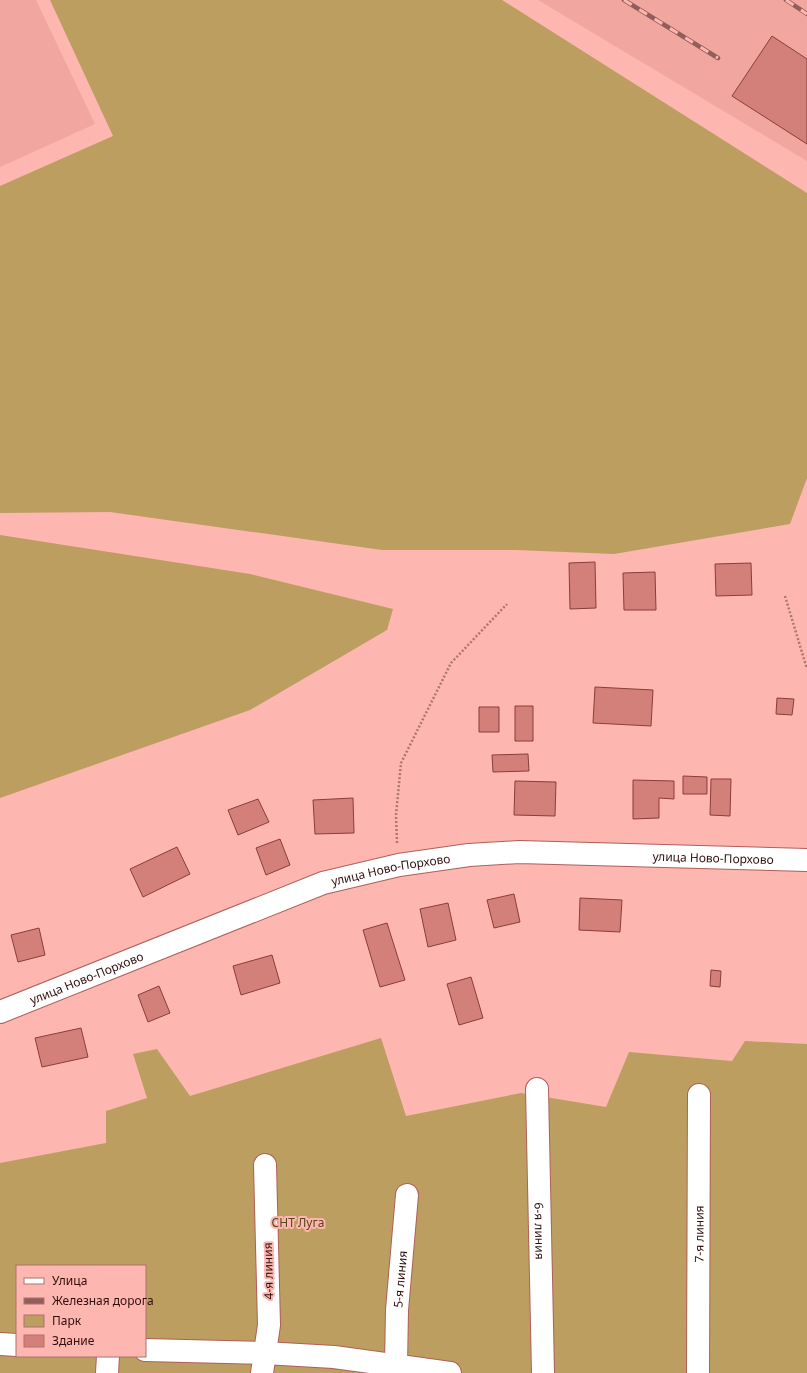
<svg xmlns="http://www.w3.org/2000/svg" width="807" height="1373" font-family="'Noto Sans',sans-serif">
<rect width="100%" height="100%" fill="#feb6b0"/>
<path fill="#f2a6a0" d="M0,0H36L95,124L0,167Z
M538,0H807V161Z"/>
<path fill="#bc9e60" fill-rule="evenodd" d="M50,0H502L807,193V478L790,524L614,554L516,550H382L110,512L0,513V186L113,136Z
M0,535L250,574L393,609L387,630L250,710L0,798Z
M381,1038L406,1116L521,1093L606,1107L629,1052L732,1061L745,1041L807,1044V1373H0V1163L106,1143V1111L147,1098L133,1054L157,1049L190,1096ZM17,1266H145V1356H17Z"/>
<path fill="#d4807a" stroke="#8a3d39" d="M772,36L807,59V144L732,96Z
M595,562L596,608L570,609L569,563Z
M751,563L752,595L716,596L715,564Z
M655,572L656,610H624L623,573Z
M595,687L653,690L651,726L593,723Z
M777,698L794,699L792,715L776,714Z
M515,706H533V741H515Z
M479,707H499V732H479Z
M528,754L529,771L493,772L492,755Z
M683,776L707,777V794H683Z
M711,779H731L730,816L710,815Z
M633,780L674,781V799L659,798V818L633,819Z
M515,781L556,782L555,816L514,815Z
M353,798L354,833L315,834L313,800Z
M258,799L269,822L238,835L228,810Z
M280,839L290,865L266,875L256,848Z
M177,847L190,874L143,897L130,869Z
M514,894L520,922L494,928L487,900Z
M580,898L622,900L620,932L579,930Z
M448,903L456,940L428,947L420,909Z
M387,923L405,980L380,987L363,930Z
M39,928L45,955L18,962L11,935Z
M272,955L280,983L241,995L233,966Z
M711,970L721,971L720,987L710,986Z
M471,977L483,1018L459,1025L447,984Z
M159,986L170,1013L148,1022L138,995Z
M81,1028L88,1057L42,1067L35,1038Z"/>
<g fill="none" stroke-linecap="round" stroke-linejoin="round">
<defs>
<g id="street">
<path id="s1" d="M0,1012L323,883L399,865L469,855L519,852L807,860"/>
<path id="s2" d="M537,1089L543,1373"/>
<path d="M0,1344L17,1345"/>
<path d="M145,1350L264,1353L334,1357L450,1373"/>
<path id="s3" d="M396,1365L397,1310L407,1195"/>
<path d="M107,1373L108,1356"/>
<path d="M262,1373L269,1325L265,1165"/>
<path id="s4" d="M698,1373L699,1095"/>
</g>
</defs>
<use href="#street" stroke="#b05f5a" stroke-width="24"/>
<path stroke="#ae7672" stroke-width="2.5" stroke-dasharray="2 2" stroke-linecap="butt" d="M785,596L807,669
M397,843L396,815L401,763L451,663L507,604"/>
<use href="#street" stroke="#fff" stroke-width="22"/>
<defs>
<path id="rail" d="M624,0L718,58
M786,0L807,14"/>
</defs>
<use href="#rail" stroke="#925e5b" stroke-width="4.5"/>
<use href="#rail" stroke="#feb6b0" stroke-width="3" stroke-dasharray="9" stroke-linecap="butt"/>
</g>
<g text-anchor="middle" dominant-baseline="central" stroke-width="4" stroke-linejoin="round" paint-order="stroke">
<g font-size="12" fill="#2f0f0e" stroke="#feb6b0">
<text stroke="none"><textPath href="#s1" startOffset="741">улица Ново-Порхово</textPath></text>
<text stroke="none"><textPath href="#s1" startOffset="417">улица Ново-Порхово</textPath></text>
<text stroke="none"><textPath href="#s1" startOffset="93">улица Ново-Порхово</textPath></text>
<text stroke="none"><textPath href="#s2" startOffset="142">6-я линия</textPath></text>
<text stroke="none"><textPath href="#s4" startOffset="139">7-я линия</textPath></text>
<text transform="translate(268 1271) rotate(-91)">4-я линия</text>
<text stroke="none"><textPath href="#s3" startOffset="86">5-я линия</textPath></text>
</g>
<g font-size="12" fill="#57451d" stroke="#feb6b0">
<text x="298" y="1222">СНТ Луга</text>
</g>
</g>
<rect x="16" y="1265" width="130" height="92" fill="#feb6b0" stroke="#ab736f"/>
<rect x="24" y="1278" width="20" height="6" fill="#ffffff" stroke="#ab736f"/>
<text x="52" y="1285" font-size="12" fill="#2f0f0e">Улица</text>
<rect x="24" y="1298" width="20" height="6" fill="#925e5b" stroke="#ab736f"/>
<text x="52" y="1305" font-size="12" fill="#2f0f0e">Железная дорога</text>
<rect x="24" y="1315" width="20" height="12" fill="#bc9e60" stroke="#ab736f"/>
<text x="52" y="1325" font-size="12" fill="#2f0f0e">Парк</text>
<rect x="24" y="1335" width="20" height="12" fill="#d4807a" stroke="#ab736f"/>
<text x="52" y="1345" font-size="12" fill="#2f0f0e">Здание</text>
</svg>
